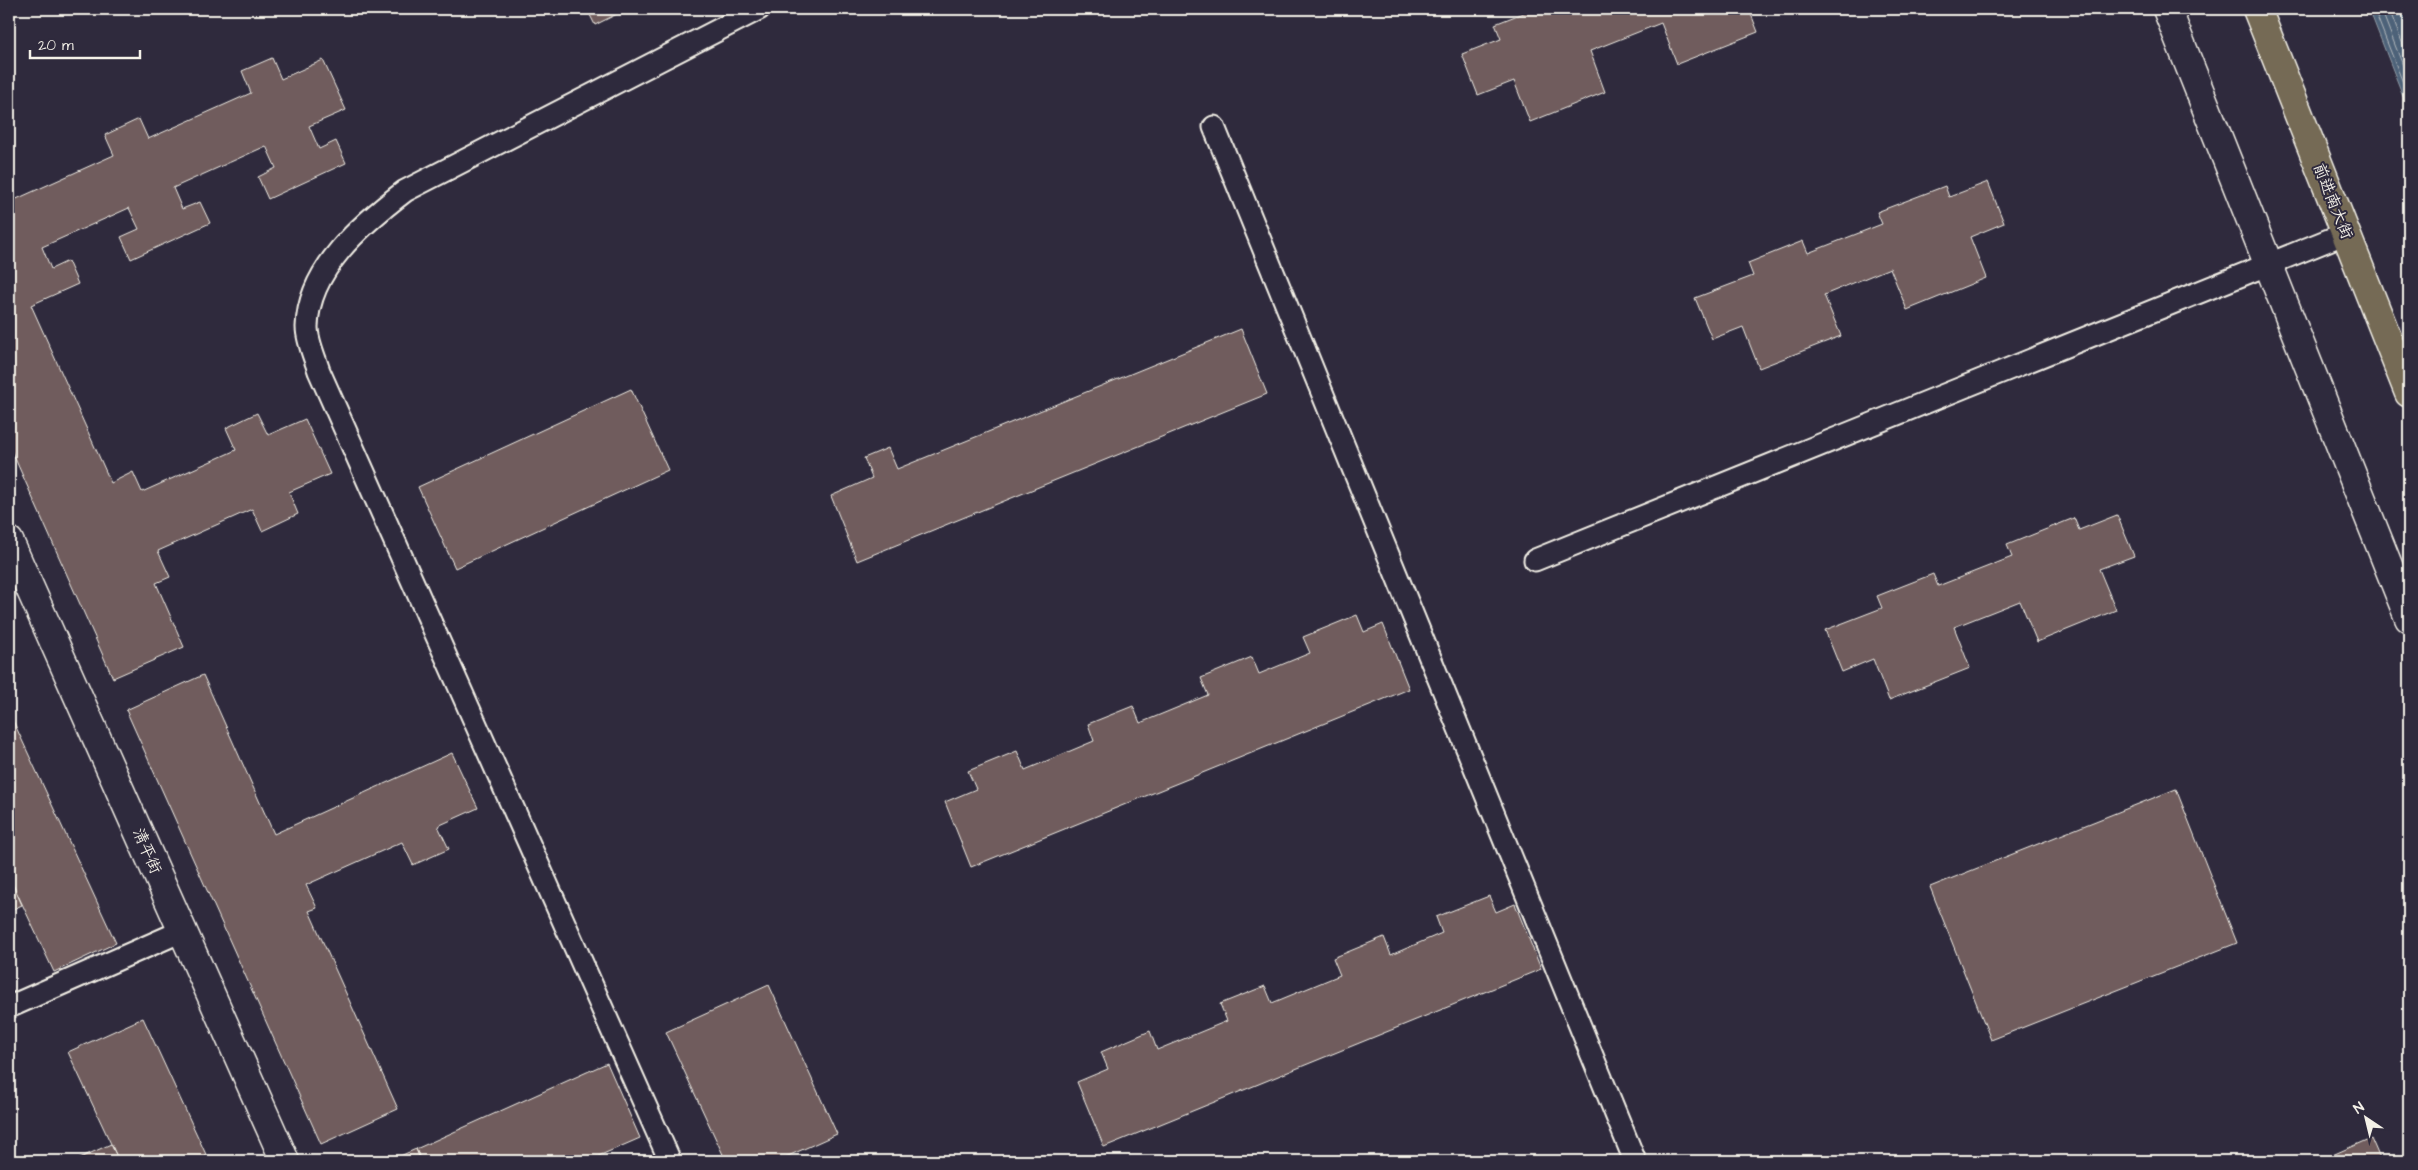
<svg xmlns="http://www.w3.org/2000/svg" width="2418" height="1170" font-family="'Architects Daughter','LXGW WenKai TC',sans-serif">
<rect width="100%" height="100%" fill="#2f2a3d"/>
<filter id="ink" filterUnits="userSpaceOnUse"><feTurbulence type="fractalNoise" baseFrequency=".02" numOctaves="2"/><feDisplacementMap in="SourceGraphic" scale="10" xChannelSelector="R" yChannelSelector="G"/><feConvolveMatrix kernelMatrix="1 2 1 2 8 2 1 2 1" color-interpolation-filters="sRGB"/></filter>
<g filter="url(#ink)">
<path fill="#4e6279" stroke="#909ba5" d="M2369,9H2409V111Z"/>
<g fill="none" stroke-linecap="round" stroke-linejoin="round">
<path stroke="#b2b8bc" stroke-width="1" d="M2374,9L2409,98
M2381,9L2409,81
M2389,9L2409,60"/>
</g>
<path fill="#6f5c5d" stroke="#f4f1e8" d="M587,9H627L595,25Z
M1533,9H1557L1560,15L1577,9H1749L1758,32L1677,64L1661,23L1590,51L1605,92L1530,122L1514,81L1478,95L1462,54L1501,39L1495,24Z
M272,58L281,79L323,60L346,110L309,126L319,149L336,141L346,163L268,199L258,177L276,168L266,146L173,188L182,209L200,202L210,223L131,259L121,237L139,229L129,208L42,247L51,269L68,261L78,284L31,305L111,483L133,472L142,492L236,450L226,428L257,413L268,435L305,419L330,474L289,492L298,514L262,531L252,509L158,551L170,577L156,583L184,647L113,678L9,445V194L12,201L114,155L105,135L139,119L148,139L251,93L242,71Z
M1988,182L2004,223L1970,237L1986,278L1907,310L1890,268L1824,295L1841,336L1759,368L1743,327L1712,339L1695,298L1753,276L1748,263L1803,241L1808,253L1882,224L1877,212L1945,186L1949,197Z
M1241,329L1267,394L857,561L831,496L872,478L864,458L888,448L897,469Z
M631,389L668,470L455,568L418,487Z
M2117,515L2134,556L2099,569L2116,610L2037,642L2020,601L1954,627L1970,668L1889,700L1873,659L1842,672L1825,630L1882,608L1877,596L1933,574L1938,586L2012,557L2007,545L2074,518L2079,530Z
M1357,615L1364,632L1383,624L1409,689L971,867L945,802L976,789L968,771L1017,751L1025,770L1094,741L1088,724L1133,706L1140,723L1208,695L1201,678L1252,657L1259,674L1310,653L1303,637Z
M203,675L274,834L452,753L478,808L438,826L449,849L413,865L402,842L306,885L317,908L309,911L398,1109L321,1144L126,710Z
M9,712L116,943L54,972L9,876Z
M2176,789L2237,943L1991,1040L1930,887Z
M9,876L22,905L9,911Z
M1489,896L1496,912L1515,904L1541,969L1104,1147L1077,1082L1108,1069L1101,1052L1150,1031L1157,1050L1227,1021L1220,1004L1265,986L1272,1003L1340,975L1333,958L1384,937L1391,955L1442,933L1436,917Z
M769,985L837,1134L777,1161H726L666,1032Z
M143,1018L209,1161H119L68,1052Z
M607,1063L640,1138L594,1158L595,1161H421L416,1149Z
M2371,1138L2381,1161H2319Z
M111,1144L119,1161H73Z
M416,1149L421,1161H389Z"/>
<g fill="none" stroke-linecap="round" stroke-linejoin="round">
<defs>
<path id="service" d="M1214,127L1635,1161
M1535,560L2346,233
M9,1007L182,931
M670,1161L319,371C315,358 307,341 307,327C308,269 363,223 405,191L759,9"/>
<path id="minor" d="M2167,9L2409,618"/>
<path id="tertiary" d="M9,541L285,1161"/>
<path id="primary" d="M2257,9L2409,393"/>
</defs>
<use href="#service" stroke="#f4f1e8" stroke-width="25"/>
<use href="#minor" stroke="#f4f1e8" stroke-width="31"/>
<use href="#tertiary" stroke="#f4f1e8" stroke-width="31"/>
<use href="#primary" stroke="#f4f1e8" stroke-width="31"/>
<use href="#service" stroke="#2f2a3d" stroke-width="21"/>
<use href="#minor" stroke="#2f2a3d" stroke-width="28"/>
<use href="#tertiary" stroke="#2f2a3d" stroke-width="28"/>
<use href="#primary" stroke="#746b55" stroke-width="28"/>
</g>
</g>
<g text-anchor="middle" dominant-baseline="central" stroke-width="4" stroke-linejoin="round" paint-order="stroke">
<g font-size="16" fill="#f4f1e8" stroke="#2f2a3d">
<text transform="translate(2333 201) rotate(68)">前进南大街</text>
<text transform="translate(147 851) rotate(66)">清平街</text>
</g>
</g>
<rect width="2418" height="1170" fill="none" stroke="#2f2a3d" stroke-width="30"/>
<rect x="15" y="15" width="2388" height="1140" fill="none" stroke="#f4f1e8" stroke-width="2" filter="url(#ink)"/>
<g transform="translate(2366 1118) rotate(325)" stroke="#2f2a3d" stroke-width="4" paint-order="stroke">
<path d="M0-4L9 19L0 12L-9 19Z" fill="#f4f1e8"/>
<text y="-8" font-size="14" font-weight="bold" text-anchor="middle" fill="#f4f1e8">N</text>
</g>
<path d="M30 50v8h110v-8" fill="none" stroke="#f4f1e8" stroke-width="2.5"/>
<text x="38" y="50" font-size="15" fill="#f4f1e8" stroke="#2f2a3d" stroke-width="4" paint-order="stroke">20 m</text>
</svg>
